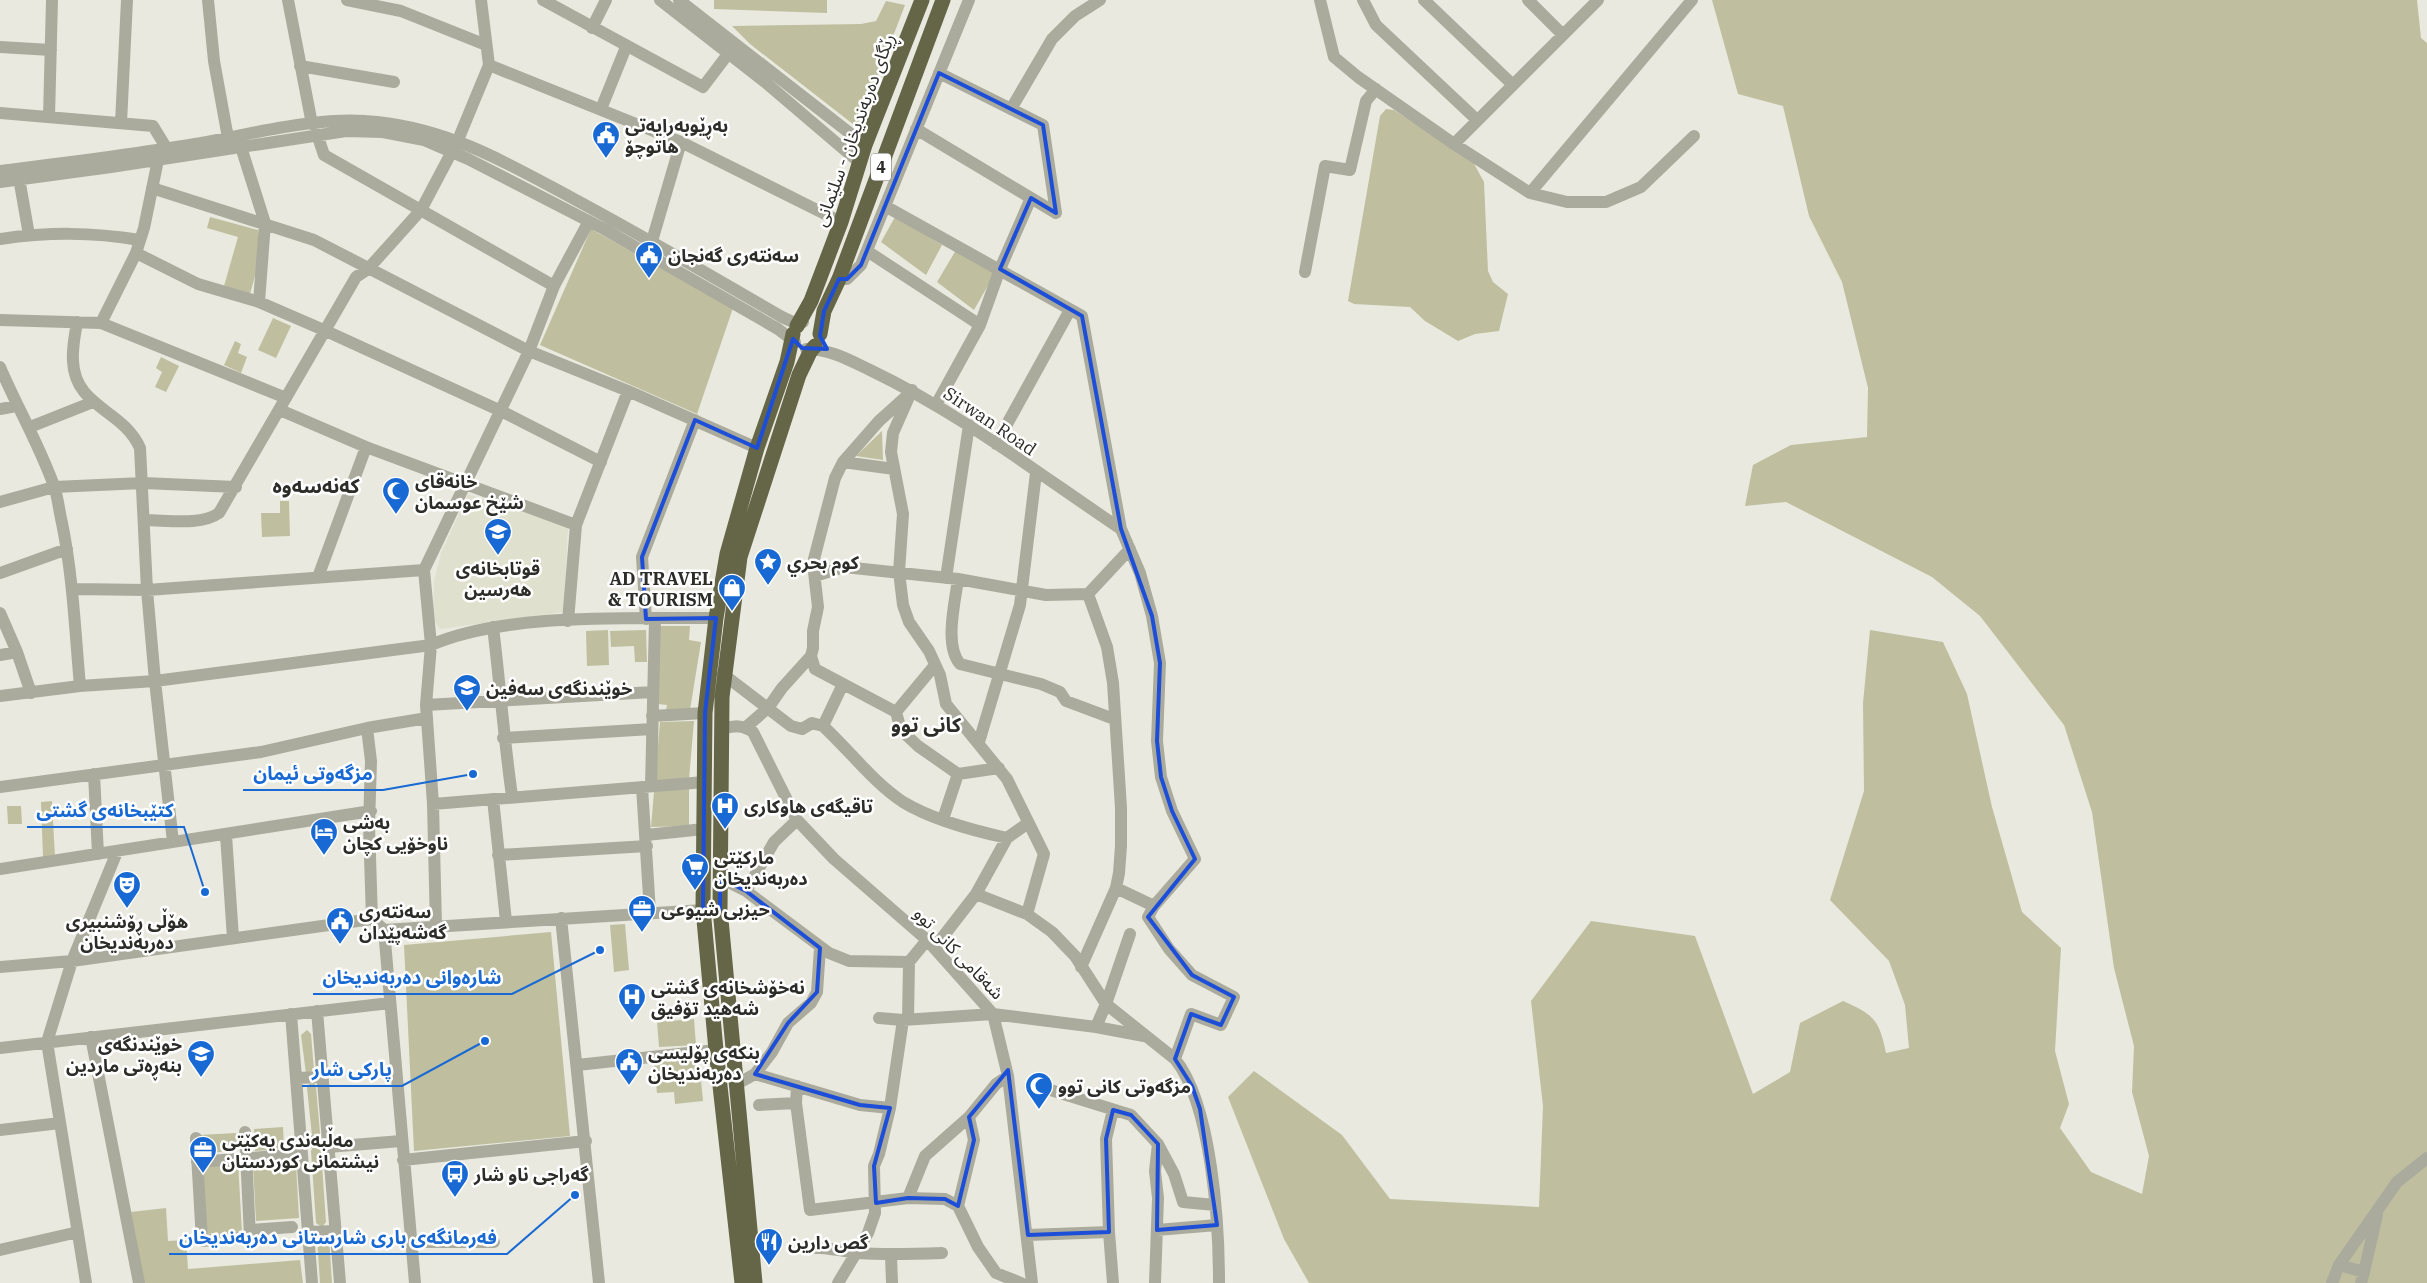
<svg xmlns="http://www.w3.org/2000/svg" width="2427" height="1283" font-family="'IBM Plex Serif','Noto Sans Arabic',serif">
<rect width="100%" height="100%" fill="#e9e9df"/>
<path fill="#e0e0ce" d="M468,494L568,526L564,612L440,629L433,619L434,581L441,553Z"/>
<path fill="#bfbf9f" d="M714,0H827V13L714,9Z
M1712,0H2417L2421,38L2427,43V1283H1309L1284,1239L1228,1097L1254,1071L1342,1135L1390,1199L1539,1207L1543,1106L1531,1001L1591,921L1695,936L1753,1094L1790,1072L1800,1023L1843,1001C1874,1015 1879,1019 1886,1053L1909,1048L1905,1005L1889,961L1830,900L1864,791L1863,703L1870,630L1943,642L1967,694L1992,807L2022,912L2061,948L2055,1051L2069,1104L2060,1128L2091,1172L2142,1194L2149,1156L2132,1092L2134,1046L2114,968L2092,812L2064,725L1980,616L1932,577L1786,502L1745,506L1753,465L1791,445L1867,437L1868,388L1842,282L1809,216L1783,106L1738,94Z
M886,1L905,5L858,128L750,44L732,26L861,24L876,21Z
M1386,109L1394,110L1472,160L1484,182L1488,271L1493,282L1508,294L1499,331L1475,334L1458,341L1425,321L1410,307L1354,304L1348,301L1380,116Z
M210,217L258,230V265L250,294L224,286L238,237L207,228Z
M895,217L942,245L926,275L881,242Z
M591,229L733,308L697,414L540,345Z
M956,250L995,273L974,310L937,282Z
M273,318L291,326L276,358L258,350Z
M235,341L241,344L238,353L247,357L241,373L224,365Z
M161,357L179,366L166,392L155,387L162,372L156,368Z
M882,431L883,460L856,456Z
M280,501H289L290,536L262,537L261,513H280Z
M659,626H690L689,640L701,642L690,710H666L667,705L658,704Z
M608,630L609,665L587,666L586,631Z
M646,630L647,662H635L634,646L611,647L610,631Z
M694,721L689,779V826L651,827L660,722Z
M52,801L55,857H43L41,802Z
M7,806H21L22,824H8Z
M625,924L629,970L614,972L610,925Z
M551,932L570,1136L414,1151L404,945Z
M694,1019L696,1045L659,1047L657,1022Z
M307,1030L311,1034L314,1070L306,1074L301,1035Z
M699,1059L703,1101L675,1104L674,1092L657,1093L654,1063Z
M314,1083L316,1087L320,1133L319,1136H312L307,1088L309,1084Z
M283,1127L284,1149L255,1151L254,1129Z
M236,1133L237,1151L201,1153L200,1135Z
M313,1147H319L321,1150L326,1222L322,1227L316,1223L311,1151Z
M238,1162L242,1232L206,1234L202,1164Z
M296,1164L299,1218L256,1221L253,1166Z
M166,1208L168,1241L186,1240L188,1269L300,1260L303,1283H144L131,1212Z
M329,1237L332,1283H320L317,1238Z"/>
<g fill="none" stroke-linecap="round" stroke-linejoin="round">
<path stroke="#abab9d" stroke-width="12" d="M208,0L214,61L228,138
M288,0L312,124
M347,0L401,11L486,45
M543,0L703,87L728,54
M660,0L765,82L860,163
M679,0L865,145
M1320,0L1334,57L1358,77L1454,144L1530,193L1567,202H1606L1641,187L1694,136
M1363,0L1376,25L1476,119
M1424,0L1513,85
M1528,0L1563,35
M592,28L606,0
M0,47L51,50
M489,65L681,142L841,222
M300,66L394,82
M939,73L1043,125L1056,213
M601,109L626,47
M1011,109L1052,39L1075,16L1100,0
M0,113L153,126L167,149
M49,117L52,0
M121,123L127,0
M916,129L1056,213
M317,134L324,155L554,286
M1454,144L1598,0
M241,147L265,223L259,302
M0,171C65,163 130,155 195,144C253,134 319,115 377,122C452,130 509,164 574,199C645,237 713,277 782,317L795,323L803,322
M19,178L29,235
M0,182L111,167L346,131L383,132L424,140L468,159L604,229L778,329L795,342
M152,188L314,240L529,351L628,391L757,448
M1530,193L1692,0
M885,206L1082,316L1121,529L1140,573L1152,616L1160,663L1157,741L1161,777L1172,811L1195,859L1154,906L1148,917L1169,949L1192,975L1234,997L1221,1025L1191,1014L1175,1059
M0,239C49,232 91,232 140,240
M652,241L681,142
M867,251L980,325
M136,253L198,284L259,302L326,331L501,411L601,462
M1305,272L1325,166L1350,170L1366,101L1376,89
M839,279H847L861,265L969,0
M0,320L101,323L286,398
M77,322C75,335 72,348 73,361C75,408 123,409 140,448L147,590L155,681L173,842
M101,323L136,253L144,228L158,160
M806,349C830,349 849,360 870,370C960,413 1039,474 1121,529
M0,367C17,407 39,444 54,486C58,497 59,511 62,523C73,577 75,631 80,686
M912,390L893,433L891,452L903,514L899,572L903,605L909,622L929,651L940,675L946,704L1007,779L1044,854L1027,914
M936,405L980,325L1000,269L1031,198
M0,409L16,406
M280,410L366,447L576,525
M30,427L93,402
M996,444L1070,310
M843,462L894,469
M0,502L54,487L143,483L236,487
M144,520C167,520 201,526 219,513L356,277L368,269L421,210L458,140L489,65L481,0
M0,573L67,549
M815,576L844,567L958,579L1046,595L1088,594
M318,577L366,447
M946,578L969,425
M958,579C955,603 944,645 960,664L1041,684L1060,692L1066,701L1114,719
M73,589L147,590L424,570
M0,613L17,652L31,693
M646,619L642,557L695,420
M568,621L576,525L628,391
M493,627C500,684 504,740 512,796
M0,655L17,652
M811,656L815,669L896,712L901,730L918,746L958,774L999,768
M723,674L791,726L802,729L812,723L823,726C849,750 873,782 903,802C931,819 975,831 1007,838
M0,696L80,686L155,681L431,645C507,612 632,619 716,618
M426,705L653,692
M896,712L935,665
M652,716L705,713
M823,726L843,684
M746,727L768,708L782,688L811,656L813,648V631L818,607L813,563L835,478L843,462L879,421L909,394
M367,728L371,761L369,825L372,919
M721,729C734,726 742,724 753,732L797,820L834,859L927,940L993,1014L1008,1076L1032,1283
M503,738L652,729
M979,742L1020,605L1036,473
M94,774L98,854
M651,786L655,619
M0,787L261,752L367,728L427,718
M642,787L650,912
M493,799L506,921
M433,804L705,782
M943,819L958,774
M226,835L233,938
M646,835L704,829
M498,855L647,846
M0,869L371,811
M720,878L746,891L829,953L849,961L909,962
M1116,888L1154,906
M746,891L774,842L797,820
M976,894L1027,914L1052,932L1075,956L1106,1004L1175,1059C1212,1105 1219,1224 1219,1283
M561,918L599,1283
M436,926L433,804L426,705L431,645L424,570L529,351L554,286L589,221
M384,930L415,1283
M935,947L976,894L1007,838L1028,823
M0,967L72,961L372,919L384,930L720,909
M1081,967L1116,888L1119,873L1121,846V808L1113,683L1107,647L1088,594L1130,549
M317,1011L340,1283
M291,1014L312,1283
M879,1018L903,1020L993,1014L1096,1027L1144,1036
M908,1020L909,962L927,940
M1096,1027L1106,1004L1130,934
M91,1037L139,1283
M0,1048L390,1003
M577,1065L716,1050
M755,1074L860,1105L890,1108
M297,1078L322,1077
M735,1085L755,1074L772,1052L788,1023L811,1003L817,992L820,948
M797,1086L796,1103L810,1210L908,1198L945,1199L958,1206L978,1247L996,1273L1021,1283
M1044,1088L1131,1115L1158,1144L1174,1174L1183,1202L1215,1205
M759,1105L796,1103
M1113,1110L1106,1139L1109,1232L1113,1283
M0,1130L60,1123
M196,1138L202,1241L250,1237L245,1132
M301,1142L328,1141
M328,1147L401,1141
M403,1160L586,1141
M197,1162L302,1154
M908,1198L925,1156L969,1117L996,1084L1008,1076
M958,1206L974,1140L969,1117
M250,1230L292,1227
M1157,1230L1217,1225
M308,1232L336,1231
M1028,1235L1109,1232
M411,1242H494
M804,1248C827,1246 837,1251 859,1253C886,1255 914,1254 942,1253
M0,1250L78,1232
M891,1255L892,1283
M2339,1265L2397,1182L2427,1158
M2364,1272L2377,1215
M86,1283L47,1042L72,961L117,852
M838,1283L868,1233L875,1213L874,1166L879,1154L890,1108L903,1020
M1155,1283L1158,1198L1155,1171L1158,1144
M2332,1283L2339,1265L2364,1272L2361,1283"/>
<path stroke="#656548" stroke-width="15" d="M797,326L811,301L841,222L865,145L922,0
M820,334L824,311L839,279L943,0
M742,1283L716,1050L703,909L705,713L716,618L727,554L757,448L787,362L793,334
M755,1283L720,909L722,697L740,557L799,375L810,352L815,346"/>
</g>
<path fill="none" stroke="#1d4ed8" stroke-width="4" stroke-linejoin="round" d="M939,73L1043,125L1056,213L1031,198L1000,269L1082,316L1121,529L1152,616L1160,663L1157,741L1161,777L1172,811L1195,859L1148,917L1192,975L1234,997L1221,1025L1191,1014L1175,1059L1192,1086L1200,1109L1217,1225L1157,1230L1158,1144L1131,1115L1113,1110L1106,1139L1109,1232L1028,1235L1008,1070L969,1117L974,1140L958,1206L945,1199L908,1198L876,1203L874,1166L890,1108L860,1105L755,1074L788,1023L817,992L820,948L746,891L720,878V909H703L705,713L716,618L646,619L642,557L695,420L757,448L793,339L802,348L827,349L820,336L824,311L839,279H847L861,265Z"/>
<defs>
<symbol id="civic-pin" viewBox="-11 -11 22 30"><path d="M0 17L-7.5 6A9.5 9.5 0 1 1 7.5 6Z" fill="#1869d3" stroke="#fff"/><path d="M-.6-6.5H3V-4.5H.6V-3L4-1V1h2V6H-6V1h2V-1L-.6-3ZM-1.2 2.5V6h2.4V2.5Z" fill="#fff"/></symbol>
<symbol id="mosque-pin" viewBox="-11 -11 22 30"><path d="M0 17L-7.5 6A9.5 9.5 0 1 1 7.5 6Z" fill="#1869d3" stroke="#fff"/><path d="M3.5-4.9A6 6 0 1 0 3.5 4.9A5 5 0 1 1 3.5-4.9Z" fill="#fff"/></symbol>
<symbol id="school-pin" viewBox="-11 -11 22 30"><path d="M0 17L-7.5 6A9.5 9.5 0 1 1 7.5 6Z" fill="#1869d3" stroke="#fff"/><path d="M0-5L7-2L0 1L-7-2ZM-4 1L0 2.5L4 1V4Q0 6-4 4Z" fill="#fff"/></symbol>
<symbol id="sight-pin" viewBox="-11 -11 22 30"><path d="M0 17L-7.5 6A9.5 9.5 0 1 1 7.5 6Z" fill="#1869d3" stroke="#fff"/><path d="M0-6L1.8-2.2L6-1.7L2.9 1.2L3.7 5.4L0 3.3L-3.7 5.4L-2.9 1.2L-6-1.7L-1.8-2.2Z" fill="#fff"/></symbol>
<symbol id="shop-pin" viewBox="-11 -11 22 30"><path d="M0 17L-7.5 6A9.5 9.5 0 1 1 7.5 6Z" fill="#1869d3" stroke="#fff"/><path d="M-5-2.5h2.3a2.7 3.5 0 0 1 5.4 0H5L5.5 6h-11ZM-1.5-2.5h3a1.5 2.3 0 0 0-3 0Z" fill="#fff"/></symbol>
<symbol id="hospital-pin" viewBox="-11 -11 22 30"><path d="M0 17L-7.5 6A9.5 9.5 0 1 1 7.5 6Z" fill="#1869d3" stroke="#fff"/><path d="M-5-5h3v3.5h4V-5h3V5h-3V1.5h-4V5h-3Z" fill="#fff"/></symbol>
<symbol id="hotel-pin" viewBox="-11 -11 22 30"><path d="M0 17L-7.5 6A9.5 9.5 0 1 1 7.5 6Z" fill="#1869d3" stroke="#fff"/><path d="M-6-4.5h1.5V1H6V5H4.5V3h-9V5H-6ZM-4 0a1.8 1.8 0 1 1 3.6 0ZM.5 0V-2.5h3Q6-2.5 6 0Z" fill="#fff"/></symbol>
<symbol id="supermarket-pin" viewBox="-11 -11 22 30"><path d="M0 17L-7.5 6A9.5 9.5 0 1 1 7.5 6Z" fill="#1869d3" stroke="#fff"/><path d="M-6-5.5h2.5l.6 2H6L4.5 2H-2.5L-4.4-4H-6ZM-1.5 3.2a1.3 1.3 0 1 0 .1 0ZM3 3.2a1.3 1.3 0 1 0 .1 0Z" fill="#fff"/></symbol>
<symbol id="theatre-pin" viewBox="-11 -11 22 30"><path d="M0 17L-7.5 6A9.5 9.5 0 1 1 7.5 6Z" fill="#1869d3" stroke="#fff"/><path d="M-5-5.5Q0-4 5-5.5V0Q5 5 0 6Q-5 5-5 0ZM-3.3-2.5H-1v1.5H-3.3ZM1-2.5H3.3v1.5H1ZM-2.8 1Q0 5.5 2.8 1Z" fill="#fff"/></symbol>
<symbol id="office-pin" viewBox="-11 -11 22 30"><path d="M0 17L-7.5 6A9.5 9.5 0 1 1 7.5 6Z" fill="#1869d3" stroke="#fff"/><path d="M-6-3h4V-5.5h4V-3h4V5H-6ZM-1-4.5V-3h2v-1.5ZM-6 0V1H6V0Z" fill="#fff"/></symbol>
<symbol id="bus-pin" viewBox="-11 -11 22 30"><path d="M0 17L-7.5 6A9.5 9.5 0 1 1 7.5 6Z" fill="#1869d3" stroke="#fff"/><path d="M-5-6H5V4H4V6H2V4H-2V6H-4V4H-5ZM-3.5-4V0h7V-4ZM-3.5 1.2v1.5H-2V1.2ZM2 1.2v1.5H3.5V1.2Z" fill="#fff"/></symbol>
<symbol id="restaurant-pin" viewBox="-11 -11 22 30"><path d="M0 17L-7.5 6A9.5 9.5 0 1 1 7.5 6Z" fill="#1869d3" stroke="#fff"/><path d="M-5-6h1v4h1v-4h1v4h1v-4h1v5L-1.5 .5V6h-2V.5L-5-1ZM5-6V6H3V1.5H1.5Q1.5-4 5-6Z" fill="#fff"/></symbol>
</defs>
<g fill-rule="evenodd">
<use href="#civic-pin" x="590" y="119" width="32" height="43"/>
<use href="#civic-pin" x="633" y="239" width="32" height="43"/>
<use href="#mosque-pin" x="380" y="475" width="32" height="43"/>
<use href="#school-pin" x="482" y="516" width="32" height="43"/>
<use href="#sight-pin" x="752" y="546" width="32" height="43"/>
<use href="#shop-pin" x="716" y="572" width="32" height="43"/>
<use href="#school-pin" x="451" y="672" width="32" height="43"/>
<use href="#hospital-pin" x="709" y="790" width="32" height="43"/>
<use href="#hotel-pin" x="308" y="816" width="32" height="43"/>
<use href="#supermarket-pin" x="679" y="851" width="32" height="43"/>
<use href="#theatre-pin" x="111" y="869" width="32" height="43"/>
<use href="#office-pin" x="626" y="893" width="32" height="43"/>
<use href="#civic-pin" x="324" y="905" width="32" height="43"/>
<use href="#hospital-pin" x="616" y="981" width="32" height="43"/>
<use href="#school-pin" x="185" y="1038" width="32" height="43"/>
<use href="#civic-pin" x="613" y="1046" width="32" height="43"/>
<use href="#mosque-pin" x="1023" y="1070" width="32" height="43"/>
<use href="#office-pin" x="187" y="1134" width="32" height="43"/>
<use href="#bus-pin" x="439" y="1158" width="32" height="43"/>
<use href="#restaurant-pin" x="753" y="1226" width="32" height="43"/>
</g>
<g text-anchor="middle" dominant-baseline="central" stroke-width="5" stroke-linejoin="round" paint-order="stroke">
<rect fill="#fff" stroke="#6b6b68" stroke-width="1" x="871" y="153.5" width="20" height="27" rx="4"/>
<g font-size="16" font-weight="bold" fill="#2c2c28">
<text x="881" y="167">4</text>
</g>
<g font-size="18" font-weight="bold" fill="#2c2c28" stroke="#fff" text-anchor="start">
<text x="625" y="125">بەڕێوبەرایەتی<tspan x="625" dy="21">هاتوچۆ</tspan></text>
<text x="668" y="255">سەنتەری گەنجان</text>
<text x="415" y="481">خانەقای<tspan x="415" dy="21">شێخ عوسمان</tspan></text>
<text x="787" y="562">کوم بحري</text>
<text x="498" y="568" text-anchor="middle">قوتابخانەی<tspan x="498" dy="21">هەرسین</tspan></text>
<text x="713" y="578" text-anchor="end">AD TRAVEL<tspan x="713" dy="21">&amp; TOURISM</tspan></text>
<text x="486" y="688">خوێندنگەی سەفین</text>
<text x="744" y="806">تاقیگەی هاوکاری</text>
<text x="343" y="822">بەشی<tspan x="343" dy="21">ناوخۆیی کچان</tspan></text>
<text x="714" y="857">مارکێتی<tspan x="714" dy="21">دەربەندیخان</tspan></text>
<text x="661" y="909">حیزبی شیوعی</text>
<text x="359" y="911">سەنتەری<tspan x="359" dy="21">گەشەپێدان</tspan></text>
<text x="127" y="921" text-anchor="middle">هۆڵی ڕۆشنبیری<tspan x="127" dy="21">دەربەندیخان</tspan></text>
<text x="651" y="987">نەخۆشخانەی گشتی<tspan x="651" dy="21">شەهید تۆفیق</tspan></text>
<text x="182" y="1044" text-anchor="end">خوێندنگەی<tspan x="182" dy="21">بنەڕەتی ماردین</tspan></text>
<text x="648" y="1052">بنکەی پۆلیسی<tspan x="648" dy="21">دەربەندیخان</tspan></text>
<text x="1058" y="1086">مزگەوتی کانی توو</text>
<text x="222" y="1140">مەڵبەندی یەکێتی<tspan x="222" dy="21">نیشتمانی کوردستان</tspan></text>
<text x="474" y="1174">گەراجی ناو شار</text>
<text x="788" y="1242">گص دارین</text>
</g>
<g font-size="18" fill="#2c2c28" stroke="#fff">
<text transform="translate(854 130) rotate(-70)">ڕێگای دەربەندیخان - سلێمانی</text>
<text transform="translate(990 421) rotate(34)">Sirwan Road</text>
<text transform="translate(959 953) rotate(46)">شەقامی کانی توو</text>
</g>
<g font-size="20" font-weight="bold" fill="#2c2c28" stroke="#fff">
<text x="316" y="485">کەنەسەوە</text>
<text x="926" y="724">کانی توو</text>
</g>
</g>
<path fill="none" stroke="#1869d3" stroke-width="2" d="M473 774L383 790H243M205 892L184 827H27M600 950L512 994H313M485 1041L402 1086H302M575 1195L507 1254H169"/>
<g fill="#1869d3" stroke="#fff" stroke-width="2">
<circle cx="473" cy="774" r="5"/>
<circle cx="205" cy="892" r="5"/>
<circle cx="600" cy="950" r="5"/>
<circle cx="485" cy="1041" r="5"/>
<circle cx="575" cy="1195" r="5"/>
</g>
<g font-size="19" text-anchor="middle" font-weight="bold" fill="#1869d3" stroke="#fff" stroke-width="5" stroke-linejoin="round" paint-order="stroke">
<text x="313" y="780">مزگەوتی ئیمان</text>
<text x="105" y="817">کتێبخانەی گشتی</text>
<text x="412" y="984">شارەوانی دەربەندیخان</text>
<text x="352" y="1076">پاركى شار</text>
<text x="338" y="1244">فەرمانگەی باری شارستانی دەربەندیخان</text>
</g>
</svg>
